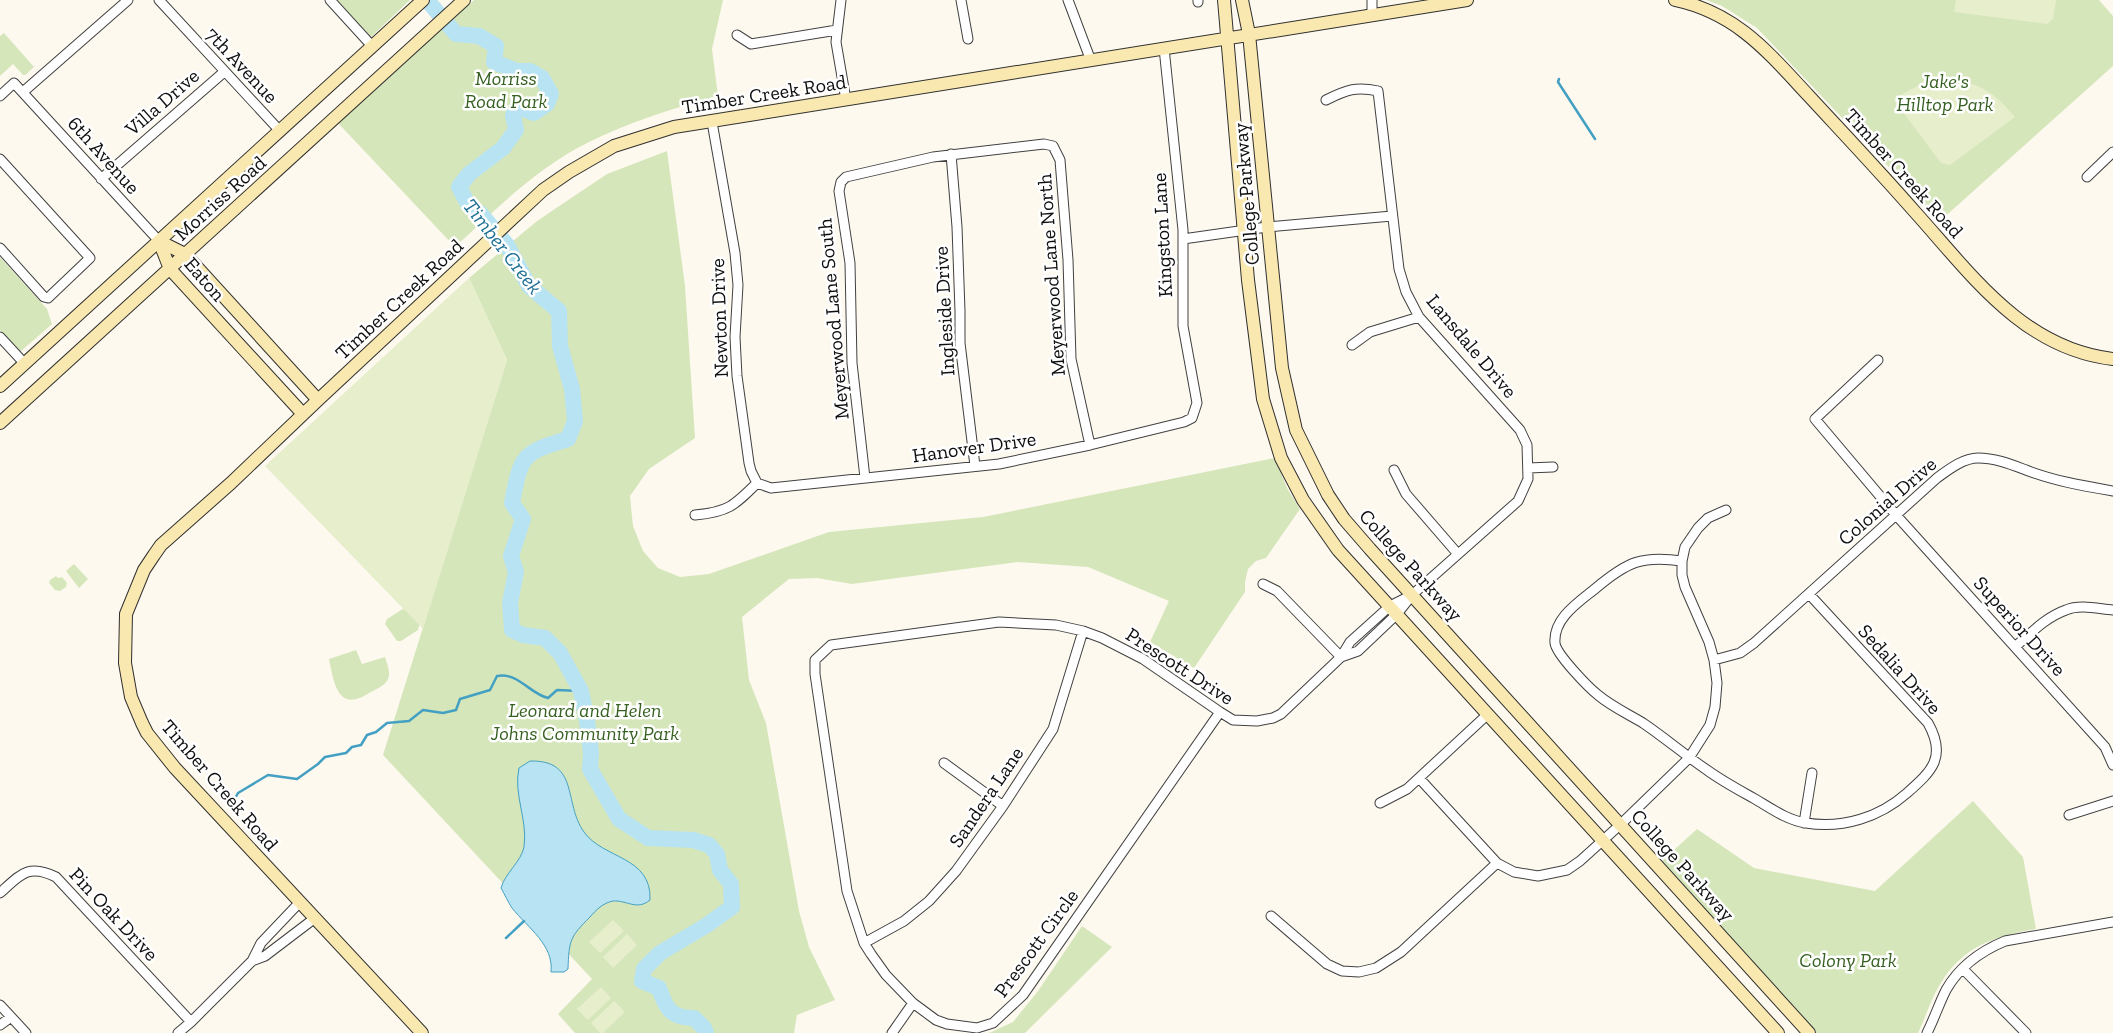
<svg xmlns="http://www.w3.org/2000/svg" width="2113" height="1033" font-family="'Zilla Slab',serif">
<rect width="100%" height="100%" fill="#fef9ef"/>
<path fill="#d6e6bb" d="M336,0H410L371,37Z
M474,0H723L712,49L718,96C674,108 630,122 589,142C538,167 496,209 455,247L338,123Z
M1706,0H2099L2113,16V66L1940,221L1757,28L1722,6Z
M4,33L34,67L25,75H23L13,64L0,76V36Z
M667,151L685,286L695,438L649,469L630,496L633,526L643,551L658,568L680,577L709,574L829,532L983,517L1275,458L1287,488L1300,509L1266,558L1256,561L1248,569L1245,582V592L1194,668L1150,642L1169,601L1088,567L1018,562L852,584L817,578L789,579L742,617L749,680L766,723L799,911L809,947L835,1000L797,1015L794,1033H575L558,1014L592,979L383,755L507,360L469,278L537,221L607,174Z
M0,257L47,309L52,324L20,352L0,330Z
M74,564L88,579L79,588L66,571Z
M56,576L58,578L62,577L67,583L66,587L60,591L55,590L49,583L50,580Z
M406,607L420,623L418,630L401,641H397L385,624L387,619Z
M356,650L362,664L385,657C387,664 391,672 388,679C386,685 375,690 369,693C338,713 334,684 329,659Z
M1973,801L2023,857L2036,929C1996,936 1963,946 1941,983C1931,998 1926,1017 1918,1033H1816L1662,861L1697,829L1754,868L1875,891Z
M1082,926L1112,947L1025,1033H989L1013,1022L1038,991Z"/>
<path fill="#e6eecc" d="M1956,0H2056L2053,19L2047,24L1954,12Z
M1958,79C1985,87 1997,95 2015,117L1950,165L1941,163L1894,100C1917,84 1930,80 1958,79Z
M469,278L507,360L423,629L265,466Z
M613,920L624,931L600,953L589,942Z
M627,934L637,945L613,968L603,957Z
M601,987L611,998L588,1020L577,1009Z
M614,1001L625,1012L603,1033H600L591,1023Z"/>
<path fill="#b8e3f2" stroke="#44a0c3" d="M530,761C580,760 563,803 584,832C603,859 652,856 650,900C637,911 627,900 613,901C603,903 596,910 590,917C570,937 569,940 568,969L564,972H551C554,945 528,928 512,908C508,902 505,895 501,888C505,873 521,862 524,847C528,820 513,794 519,768Z"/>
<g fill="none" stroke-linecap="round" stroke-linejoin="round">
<path stroke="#44a0c3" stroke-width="2.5" d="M1559,79L1558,82L1595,139
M232,804L238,793L268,775L297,779L318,764L325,757L346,753L352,747L361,745L367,735L376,732L387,723L409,721L423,710L443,713L456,710L460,699L490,690L497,676C518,672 530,694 548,698L557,690L581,691
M506,938L524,921"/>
<path stroke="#b8e3f2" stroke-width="16" d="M427,0L456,34L479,36L496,46L494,62L517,71H530L542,78L551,94L547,104L534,113L519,107L513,115L516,130L503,148L469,174L459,187L469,206L480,213L507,245L529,286L559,311L560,346L572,389L575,421L568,439C521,453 521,456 512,503L523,519L511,556L516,572L510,603L512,630L523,635L545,638L560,653L581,691L587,721L591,753L590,769L619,819L648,838L693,840L709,845L717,854L720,870L731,884L732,907L707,925L660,953L644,969L642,981L659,988C666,1009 671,1018 694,1018L704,1028L706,1033"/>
<defs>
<path id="street" d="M159,0L280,131
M330,0L372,46
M841,0L836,42L846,100
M961,0L968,39
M1068,0L1091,61
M1198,0V2
M1372,0V15
M737,35L751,44L837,30
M23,92L128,0
M0,96L14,83L159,241
M1326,100C1346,90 1356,86 1378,91L1399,269L1406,292L1419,317L1520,430L1527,445L1528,479L1518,501L1412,595L1397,614L1358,651L1341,657
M712,122L735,253L738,285L735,337L737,376L749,463L751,471L757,483
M951,154L957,227L960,311V343L975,466
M0,159L90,258L48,298L44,297L0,248
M2087,177L2113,152
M101,179L224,72
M1183,239L1267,227L1392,216
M0,337L25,364
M1352,345L1370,332L1419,317
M1878,360L1815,419L1896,515L2105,747L2113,765
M1528,468L1553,467
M1394,470L1406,494L1457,553
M865,478L852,363L850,263L839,191L841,182L846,177L933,157L1044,144L1053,146L1060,160L1068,260L1071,359L1090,445
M757,483L771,488L999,464L1090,445L1184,422L1192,418L1197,403L1183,326V230L1164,48
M695,515C728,512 734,506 757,483
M1682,561C1642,555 1627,562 1596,588C1579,602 1553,618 1555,643C1556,654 1588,687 1598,695C1611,706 1628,714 1643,723C1665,738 1685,755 1707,770C1722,781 1739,790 1755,799C1772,809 1787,820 1806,823C1843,829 1880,817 1907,793C1932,771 1947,757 1928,723L1809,594
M1263,584L1277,591L1341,657
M2015,647C2031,633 2046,617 2066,610C2080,604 2099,609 2113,610
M1714,660L1740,653L1754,643L1937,478C1948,470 1963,458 1978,458C1995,458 2010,464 2026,470C2054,481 2084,486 2113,491
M1220,712L1023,995L993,1023L977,1028L947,1024L936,1020L913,1003L886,975L871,954L864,943L847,891L815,674V660L831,645L999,622L1056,625L1083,631L1102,638L1143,659L1220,712L1233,720L1257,721L1273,718L1281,714L1341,657L1350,642L1390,606L1412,595
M944,763L1003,806
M1419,778L1497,863L1514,872L1538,876L1567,870L1580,861L1621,824L1689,758L1710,725L1715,707L1717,683L1714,660L1709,642L1685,587L1682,575V561L1685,547L1698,528L1708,518L1726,510
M1380,803L1407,789L1488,714
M2069,815L2113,801
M1804,823L1812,773
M0,893C20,875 28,863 56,877L191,1022
M1271,916L1327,964L1342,971L1359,972L1376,968L1401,952L1497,863
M864,943L904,921L929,901L956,871L1003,806L1053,729L1083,631
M252,961L265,956L315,918
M1963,969L2026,1033
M0,1005L26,1033
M0,1025L11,1017
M178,1033L191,1022L252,961L261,943L300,902
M892,1033L913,1003
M1927,1033C1934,1019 1939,1004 1946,990C1959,967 1981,951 2005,941L2113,922"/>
<path id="secondary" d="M1224,0L1248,280L1263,399L1281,458L1303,500L1338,550L1778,1033
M1242,0L1249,34L1282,368L1296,430L1328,495L1344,519L1370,549L1809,1033
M1675,0C1736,13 1767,51 1808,95C1844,134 1880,172 1915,212C1971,274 2023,349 2113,359
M159,241L170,269L303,414
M159,241L185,254L318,400
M0,386L423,0
M0,423L464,0
M422,1033L175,768L147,733L142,723L131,697L125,663L126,614L144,570L154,555L161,545L231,483L318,400L543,190L569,172L614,146L674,127L1467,0"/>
</defs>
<use href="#street" stroke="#414141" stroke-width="11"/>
<use href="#secondary" stroke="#303030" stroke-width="14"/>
<use href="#street" stroke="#fff" stroke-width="9"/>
<use href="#secondary" stroke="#f9e8af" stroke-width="12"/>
</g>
<g text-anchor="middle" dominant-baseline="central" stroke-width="5" stroke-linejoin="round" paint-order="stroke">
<g font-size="20" fill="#0e0e0e" stroke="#fff">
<text transform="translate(242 65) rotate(47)">7th Avenue</text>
<text transform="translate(764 94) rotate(-9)">Timber Creek Road</text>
<text transform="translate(162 102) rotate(-41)">Villa Drive</text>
<text transform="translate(104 155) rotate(48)">6th Avenue</text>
<text transform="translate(1904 173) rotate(48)">Timber Creek Road</text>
<text transform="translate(1246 194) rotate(-95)">College Parkway</text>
<text transform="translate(220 198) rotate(-42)">Morriss Road</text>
<text transform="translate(1162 235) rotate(-93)">Kingston Lane</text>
<text transform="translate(1051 275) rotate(-94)">Meyerwood Lane North</text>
<text transform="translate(205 279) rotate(49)">Eaton</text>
<text transform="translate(399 299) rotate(-43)">Timber Creek Road</text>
<text transform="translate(944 311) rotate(-93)">Ingleside Drive</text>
<text transform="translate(719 318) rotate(-92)">Newton Drive</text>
<text transform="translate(833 319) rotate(-95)">Meyerwood Lane South</text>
<text transform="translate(1472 346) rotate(50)">Lansdale Drive</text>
<text transform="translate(974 447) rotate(-8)">Hanover Drive</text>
<text transform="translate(1887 501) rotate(-41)">Colonial Drive</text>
<text transform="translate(1411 565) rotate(48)">College Parkway</text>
<text transform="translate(2020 626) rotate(48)">Superior Drive</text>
<text transform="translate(1180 666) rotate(33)">Prescott Drive</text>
<text transform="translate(1900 669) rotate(48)">Sedalia Drive</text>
<text transform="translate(220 785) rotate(49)">Timber Creek Road</text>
<text transform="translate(986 797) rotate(-56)">Sandera Lane</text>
<text transform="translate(1683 865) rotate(48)">College Parkway</text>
<text transform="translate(114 914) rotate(47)">Pin Oak Drive</text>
<text transform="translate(1036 943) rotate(-54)">Prescott Circle</text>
</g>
<g font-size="20" font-style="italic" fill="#376122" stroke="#fff">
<text x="506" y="78">Morriss<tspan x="506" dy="23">Road Park</tspan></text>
<text x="1945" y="81">Jake's<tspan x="1945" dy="23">Hilltop Park</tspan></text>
<text x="585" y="710">Leonard and Helen<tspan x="585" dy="23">Johns Community Park</tspan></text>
<text x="1848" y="960">Colony Park</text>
</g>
<g font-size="21" font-style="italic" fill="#207197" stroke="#fff">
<text transform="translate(503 246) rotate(52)">Timber Creek</text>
</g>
</g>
</svg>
